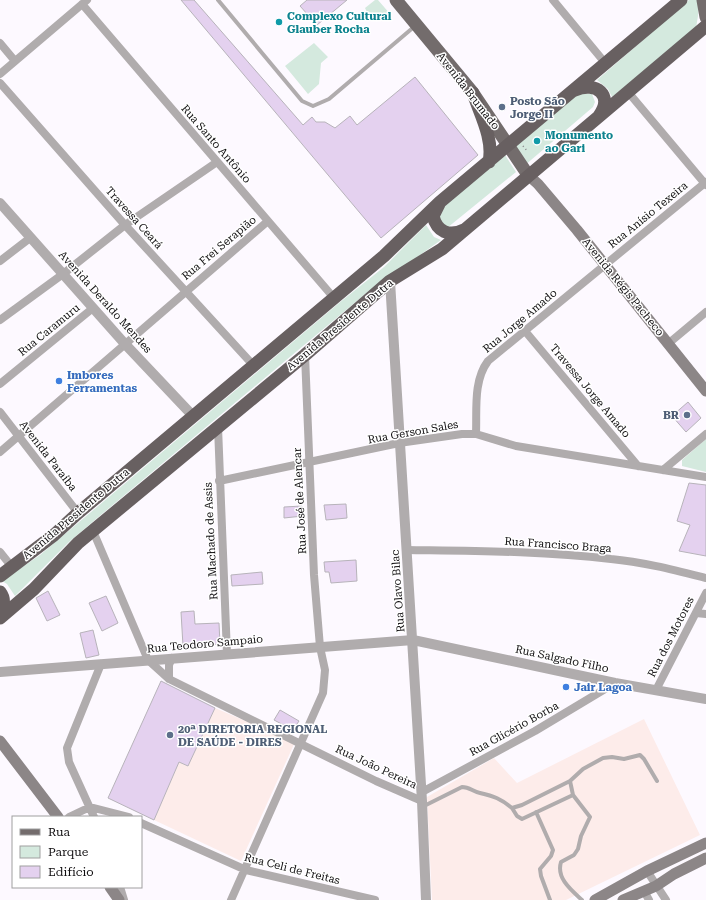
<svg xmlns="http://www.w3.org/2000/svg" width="706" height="900" font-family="'Roboto Serif',serif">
<rect width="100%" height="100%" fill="#fdf9ff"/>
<path fill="#fdecea" d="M215,708L295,742L241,861L154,820L179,762L188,766Z
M644,719L700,835L566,900H432L427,797L494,758L517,783Z"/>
<path fill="#d4e9de" d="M375,0H378L391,15L390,20L386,16L367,12L365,8Z
M689,0H699L698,16L696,28L612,97L608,89L597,80Z
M314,43L328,57L321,63L319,84L308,94L285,66Z
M578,93L592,94L595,102L593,107L524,166L513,148Z
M505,155L516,172L447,228L436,217L439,209Z
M426,225L434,237L441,240L364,295L96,519L69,542L15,596L7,584L2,581L40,555L339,303L384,267Z
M706,439V472L682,466V460Z"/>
<path fill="#e4d1ef" stroke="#b7b3ba" d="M181,0H194L303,125L312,117L316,122H325L335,128L350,116L357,125L415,77L478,155L381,238Z
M307,0H347L317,25L300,6Z
M688,402L701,418L686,432L672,416Z
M689,483L706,485V556L679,551L690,525L677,521Z
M346,504L347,518L326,520L324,505Z
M302,506L303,516L284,518V507Z
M356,560L357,581L331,583L329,572H325L324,562Z
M262,572L263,584L232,586L231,575Z
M48,591L60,615L47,621L36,598Z
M106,596L118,623L102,631L89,603Z
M194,611L195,624L219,623L220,644L183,646L181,612Z
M93,630L99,655L86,658L80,633Z
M161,681L215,708L188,766L179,762L154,820L108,798Z
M280,710L299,721L293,730L274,720Z"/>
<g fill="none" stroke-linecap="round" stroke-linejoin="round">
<path stroke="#888589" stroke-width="1.5" stroke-dasharray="1 3" stroke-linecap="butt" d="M523,146L528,152"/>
<path stroke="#b0acad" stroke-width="4" d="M218,0L302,101L313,106L329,99L415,26
M570,781L573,795L590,817L581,836L578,849L574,855L561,862C556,878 571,890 582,900
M422,807L462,787C470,787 473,792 480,793C494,796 501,799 512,808L522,805L570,781L583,769L603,758L612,757L624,759L640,755L644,759L657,781
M512,808L517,816L522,819L573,795
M536,812L553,850L551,856L540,869L541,876L550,900"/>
<path stroke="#b0acad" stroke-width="8" d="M553,0L606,64
M82,4L334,298
M0,43L15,61
M0,74L87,0
M0,83L125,225L254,366
M628,92L706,185
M0,261L30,238
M0,320L63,274L125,225L217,162
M525,331L638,466
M669,343L706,312
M0,384L93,308
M0,412L78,513
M218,427L227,654
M476,434C477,410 473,381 488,361L706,182
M0,452L268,221
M663,470L706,434
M219,481L399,443L462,434H476L516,446L706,477
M93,531L148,660L169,679L376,781L422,801
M407,550C475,551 543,551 611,559C643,562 674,570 706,578
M0,552L12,567
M696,613L706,614
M169,679V665L172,658
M656,690L706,593
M422,792L535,731L615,683
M69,817L90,807L129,817
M94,817L69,762L67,748L101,664
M141,823L246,870L375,900
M647,871L666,900
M120,887L124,900
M644,891L649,900
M231,900L323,693L325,670L320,647L314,575L305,355"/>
<path stroke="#b0acad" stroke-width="10" d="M0,203L125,344L193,416
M390,281L422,801L426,900
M0,672L413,640L615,683L706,699"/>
<path stroke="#8c8687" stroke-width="11" d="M528,175L538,184L577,230L706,391
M0,741L58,817
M110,887L119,900
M595,900L647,871L706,843
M623,900L656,886L674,874L706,858"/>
<path stroke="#736c6c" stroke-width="13" d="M396,0L473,93L528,175
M703,0L706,17"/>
<path stroke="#686061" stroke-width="13" d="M575,90C596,81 614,95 599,116
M473,93C480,114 494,139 489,162
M439,204L433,216C437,232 449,237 464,230
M0,576L54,535L78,513L384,256L440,202L681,0
M0,592C6,600 3,606 0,615
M0,618L34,589L78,543L305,355L390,281L442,249L706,26"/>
</g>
<g fill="#0f9aa8" stroke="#fff" stroke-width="1.5">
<circle cx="279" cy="22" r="4"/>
<circle cx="537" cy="141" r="4"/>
</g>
<g fill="#5c6f8a" stroke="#fff" stroke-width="1.5">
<circle cx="502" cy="107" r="4"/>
<circle cx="687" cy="415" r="4"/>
<circle cx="170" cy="735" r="4"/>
</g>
<g fill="#3f7fe0" stroke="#fff" stroke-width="1.5">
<circle cx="59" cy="381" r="4"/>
<circle cx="566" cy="687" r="4"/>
</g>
<g text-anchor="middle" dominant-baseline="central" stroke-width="3" stroke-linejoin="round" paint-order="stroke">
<g font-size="11" font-weight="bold" fill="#0d838f" stroke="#fff" text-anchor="start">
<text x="287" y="16">Complexo Cultural<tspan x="287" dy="13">Glauber Rocha</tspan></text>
<text x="545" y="135">Monumento<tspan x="545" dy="13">ao Gari</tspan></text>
</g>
<g font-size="11" fill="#110f11" stroke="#fff">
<text transform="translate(468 91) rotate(52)">Avenida Brumado</text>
<text transform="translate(216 144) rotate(49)">Rua Santo Antônio</text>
<text transform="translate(648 215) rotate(-39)">Rua Anísio Texeira</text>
<text transform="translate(134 218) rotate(48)">Travessa Ceará</text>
<text transform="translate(219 248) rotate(-40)">Rua Frei Serapião</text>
<text transform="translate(623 287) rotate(51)">Avenida Régis Pacheco</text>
<text transform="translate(105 302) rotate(48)">Avenida Deraldo Mendes</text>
<text transform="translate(520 321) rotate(-40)">Rua Jorge Amado</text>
<text transform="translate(340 325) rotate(-40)">Avenida Presidente Dutra</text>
<text transform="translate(49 330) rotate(-39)">Rua Caramuru</text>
<text transform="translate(590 391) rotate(50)">Travessa Jorge Amado</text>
<text transform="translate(413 432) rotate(-10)">Rua Gerson Sales</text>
<text transform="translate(48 456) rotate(52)">Avenida Paraíba</text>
<text transform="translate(300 501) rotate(-93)">Rua José de Alencar</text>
<text transform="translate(76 514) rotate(-40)">Avenida Presidente Dutra</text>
<text transform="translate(211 541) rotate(-93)">Rua Machado de Assis</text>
<text transform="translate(558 545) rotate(4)">Rua Francisco Braga</text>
<text transform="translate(398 591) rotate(-94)">Rua Olavo Bilac</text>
<text transform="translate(671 637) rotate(-63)">Rua dos Motores</text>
<text transform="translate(205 644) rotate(-5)">Rua Teodoro Sampaio</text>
<text transform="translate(562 659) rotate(12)">Rua Salgado Filho</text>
<text transform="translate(514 729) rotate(-29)">Rua Glicério Borba</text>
<text transform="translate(376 767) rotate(25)">Rua João Pereira</text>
<text transform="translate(292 869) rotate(14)">Rua Celi de Freitas</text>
</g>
<g font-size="11" font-weight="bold" fill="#4e5e75" stroke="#fff" text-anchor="start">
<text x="510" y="101">Posto São<tspan x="510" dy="13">Jorge II</tspan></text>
<text x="679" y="415" text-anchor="end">BR</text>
<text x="178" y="729">20ª DIRETORIA REGIONAL<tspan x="178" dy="13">DE SAÚDE - DIRES</tspan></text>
</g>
<g font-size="11" font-weight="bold" fill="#366cbe" stroke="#fff" text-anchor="start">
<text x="67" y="375">Imbores<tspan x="67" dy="13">Ferramentas</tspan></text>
<text x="574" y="687">Jair Lagoa</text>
</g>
</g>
<rect x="12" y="816" width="130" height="72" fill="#ffffff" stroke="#a09fa0"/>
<rect x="20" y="829" width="20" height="6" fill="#736c6c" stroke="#a09fa0"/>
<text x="48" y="836" font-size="12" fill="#110f11">Rua</text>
<rect x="20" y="846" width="20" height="12" fill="#d4e9de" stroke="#a09fa0"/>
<text x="48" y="856" font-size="12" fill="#110f11">Parque</text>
<rect x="20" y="866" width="20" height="12" fill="#e4d1ef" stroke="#a09fa0"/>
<text x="48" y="876" font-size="12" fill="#110f11">Edifício</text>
</svg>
